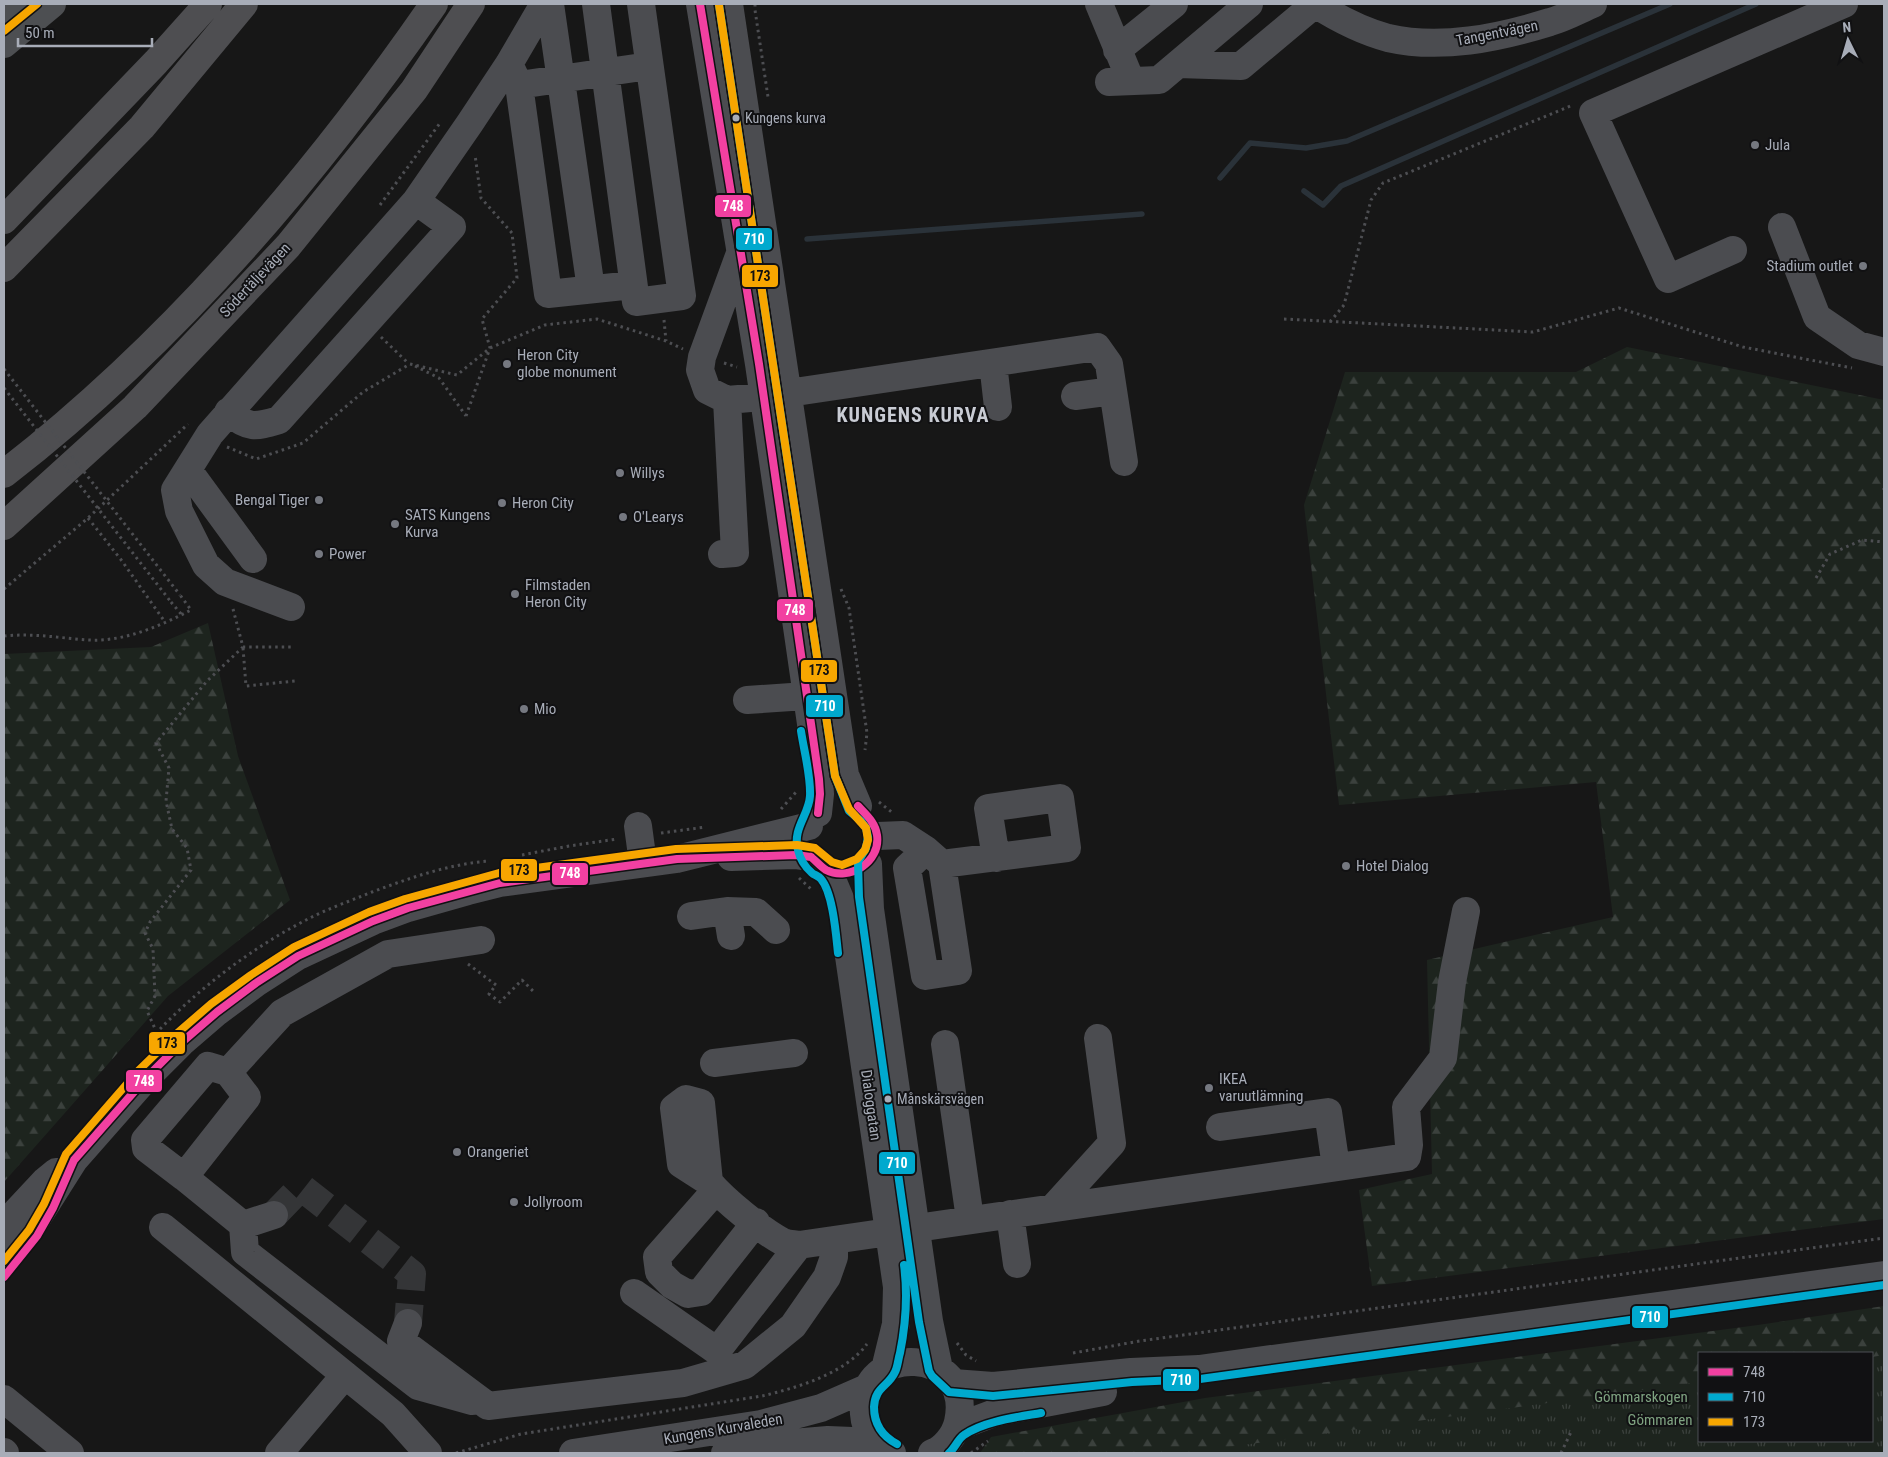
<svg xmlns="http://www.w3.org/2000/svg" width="1888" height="1457" font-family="'Roboto Condensed',sans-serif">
<defs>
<pattern id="forest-firs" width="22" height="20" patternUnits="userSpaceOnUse" patternTransform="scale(1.25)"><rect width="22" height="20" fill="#1d241e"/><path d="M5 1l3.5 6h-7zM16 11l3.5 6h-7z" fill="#3b413d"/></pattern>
<pattern id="park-tufts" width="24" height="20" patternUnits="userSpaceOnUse" patternTransform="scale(1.25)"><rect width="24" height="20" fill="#1d241e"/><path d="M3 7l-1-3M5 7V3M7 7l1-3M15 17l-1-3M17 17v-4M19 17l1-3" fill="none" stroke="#3b413d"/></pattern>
</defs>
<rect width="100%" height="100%" fill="#171717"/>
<path fill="url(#forest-firs)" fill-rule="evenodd" d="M1627,347L1884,400V1219L1372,1286L1359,1190L1432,1174L1427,960L1613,917L1596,782L1339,805L1304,505L1345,372H1576Z
M208,623L238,756L290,900L168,996L4,1182V654L151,647Z
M1884,1306V1453H980L991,1437L1205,1398L1758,1325ZM1699,1353H1872V1441H1699Z"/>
<path fill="url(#park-tufts)" d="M1884,1355V1453H1185L1699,1382V1441H1872V1357Z"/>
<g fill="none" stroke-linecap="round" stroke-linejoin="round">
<path stroke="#2a3239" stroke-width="5.5" d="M1220,178L1250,143L1306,148L1347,141L1670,4
M1304,191L1323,205L1341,186L1756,4
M807,239L1142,214"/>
<path stroke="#343537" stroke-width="28" stroke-dasharray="28 14" stroke-linecap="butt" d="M274,1215L301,1187L412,1274L408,1323"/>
<path stroke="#4d4e52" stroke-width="3" stroke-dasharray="2.5 4" stroke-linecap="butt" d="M755,4V10L768,97
M380,205L440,123
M1284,319L1533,332L1619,308L1743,347L1852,368
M664,320L666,341
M1330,322L1344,305L1371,200L1383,183L1573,105
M381,337L409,364
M724,363L737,367
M415,366L439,378L466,416
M466,416L490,348L482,319L517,278L512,233L481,198L475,155
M227,447L256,459L303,443L363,392L410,364L457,375L490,348L545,325L597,319L666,341L683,349
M1883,490L1884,489
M88,518L122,561L165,622
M1816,578L1830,554L1862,540L1884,542
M4,589L88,518L188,424
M841,589L849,608L867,733L865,750
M171,602L182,615
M233,609L243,647H293
M4,636C33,633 60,638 88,640C124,642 160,626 191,610L180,595
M243,648L246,686L295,681
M879,802L894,814
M781,809L797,791
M661,833L706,827
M522,855L569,846L617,839
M799,878L811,889
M468,964L496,985L489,994L500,1002L522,980L534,992
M160,1029C202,986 252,948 306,920C327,909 350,901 372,892C410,878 449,864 489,861
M157,1033L147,1011L155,996L153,949L145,933L150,922L191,870L187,848L172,829L166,801L169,768L156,743L207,681L243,647
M957,1343L966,1355L976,1361
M1073,1353L1140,1341L1884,1238
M456,1453L521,1434L762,1396C796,1388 845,1374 867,1344
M971,1453L988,1441
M1561,1453L1572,1430"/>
<path stroke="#4b4c50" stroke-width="28" d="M550,4L591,289
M596,4L636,302L682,296L641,4
M700,4L759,364L819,779L820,794L818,813
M729,4L845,775L858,806
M1099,4L1131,81
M1315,4C1337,18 1362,31 1388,38C1441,50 1498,38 1550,22C1565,18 1579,10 1593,4
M1117,50L1174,4
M509,64L519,85L548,294L633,285
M1178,64L1241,66L1315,4
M1109,82L1159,80L1249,4
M519,85L649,66
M1782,227L1817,317L1858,345L1884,352
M1733,250L1668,279L1593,113L1844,4
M993,363L998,407
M1075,396L1113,391
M727,400L707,390L700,370L702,357L739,256
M228,412C249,429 255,427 279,420L452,227L416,201
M188,470L253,559
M722,554L735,553L727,400L762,397L1097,347L1109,364L1124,462
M291,607L225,582L206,565L179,511L175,490L210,434L416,201L470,123L509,64L544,4
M747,700L806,696
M638,826L643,863
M878,836L903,835L926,850L942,864L1067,848L1060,798L988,808L996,858
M926,850L907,868L925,976L958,971L942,864
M731,857L796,855L811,857
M868,864L870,909L929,1321L939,1369
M829,872L841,901L897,1287L896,1324L885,1369
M727,911L731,936
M691,916L727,911L756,912L776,930
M945,1044L970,1219
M714,1063L794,1053
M1220,1127L1328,1112L1336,1167
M184,1177L146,1148L145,1140L208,1066L228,1072
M709,1182L681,1164L674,1108L686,1099L701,1103L709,1182C725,1201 761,1230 783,1242C788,1244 794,1244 799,1245L1407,1157L1409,1145L1406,1107L1443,1058L1452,982L1466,911
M716,1190L657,1257L659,1272L672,1285L688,1294L701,1292L756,1222
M1053,1208L1112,1143L1098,1038
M1010,1214L1017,1264
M274,1215L243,1225L184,1177L247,1097L228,1072L282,1013L388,954L481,940
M4,1225L45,1181L56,1172
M243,1225L245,1252L418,1386L472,1401
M163,1227L393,1414L428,1453
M4,1260L31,1228L74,1160L147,1077L181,1043L217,1012L256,983L298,956L373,921L408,908L468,891L500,883L677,859L809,826
M634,1293L717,1351L799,1245
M408,1323L401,1341L488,1406L683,1383L745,1365L793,1326L827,1277L834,1257V1240
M953,1383L993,1386L1131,1372L1199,1369L1884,1275
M4,1399L70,1453
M957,1427L997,1412L1103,1392
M4,1452L5,1453
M279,1453L345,1375
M573,1453L761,1424L821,1408L869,1387
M725,1453L792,1443L828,1440L876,1442
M892,1453C877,1447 865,1431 864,1414C858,1341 975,1346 958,1422C955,1435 944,1449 932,1453"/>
<path stroke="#4d4f52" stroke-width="28" d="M4,17L18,4
M4,44L52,4"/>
<path stroke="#4e4e51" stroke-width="28" d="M4,220L156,62L208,4
M4,268L142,127L244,4
M4,474C173,343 313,179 434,4
M4,526L135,407L288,246L414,90L471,4"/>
<path stroke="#4d4e52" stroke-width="3" stroke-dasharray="2.5 4" stroke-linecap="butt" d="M4,369L180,595
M4,388L171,602"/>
<defs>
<path id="bus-1" d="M700,4L759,364L819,779L820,794L818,813
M811,857C816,861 821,867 826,870C849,882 881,862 877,835C875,822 866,815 858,806
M4,1277L37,1236L53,1208L74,1160L147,1077L181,1043L217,1012L256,983L298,956L373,921L408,908L500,883L677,859L796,855L811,857"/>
<path id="bus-2" d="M719,5L835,776L849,811L861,821L866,828L868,837L866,848L858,862L859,897L919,1322L929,1371L932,1376L949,1392L993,1396L1132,1382L1200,1379L1884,1285
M801,731C804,751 811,776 810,796C809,815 792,829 798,850C800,859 805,867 812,873C814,875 819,876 821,879C833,893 836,935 838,953
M897,1444C882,1436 874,1424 874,1407C875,1387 888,1387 895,1372C898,1366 898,1359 900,1353C906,1323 908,1295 904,1265
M949,1453C955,1448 958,1439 964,1435C984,1421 1018,1417 1041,1413"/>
<path id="bus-3" d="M4,31L37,4
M4,1261L29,1230L44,1204L66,1154L139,1070L174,1036L211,1004L251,975L294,947L369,912L405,899L499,873L676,849L797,845L815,848L832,862L842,865L857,859L865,850L868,840L866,828L849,809L835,776L719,5"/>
</defs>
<use href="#bus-1" stroke="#111113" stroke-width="11"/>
<use href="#bus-2" stroke="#111113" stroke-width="11"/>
<use href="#bus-3" stroke="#111113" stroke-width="11"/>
<use href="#bus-1" stroke="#f240a1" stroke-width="8"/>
<use href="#bus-2" stroke="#00a9ce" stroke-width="8"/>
<use href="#bus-3" stroke="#f7a600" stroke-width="8"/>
</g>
<g fill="#a8adb8" stroke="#111113" stroke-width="2">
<circle cx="736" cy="118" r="4.5"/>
<circle cx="888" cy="1099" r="4.5"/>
</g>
<g fill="#757880" stroke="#111113" stroke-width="2">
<circle cx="1755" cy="145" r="5"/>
<circle cx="1863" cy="266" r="5"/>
<circle cx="507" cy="364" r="5"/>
<circle cx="620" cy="473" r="5"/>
<circle cx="319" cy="500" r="5"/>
<circle cx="502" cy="503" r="5"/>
<circle cx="623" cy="517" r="5"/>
<circle cx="395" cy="524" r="5"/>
<circle cx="319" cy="554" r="5"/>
<circle cx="515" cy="594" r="5"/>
<circle cx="524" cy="709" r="5"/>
<circle cx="1346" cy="866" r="5"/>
<circle cx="1209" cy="1088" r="5"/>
<circle cx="457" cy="1152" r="5"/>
<circle cx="514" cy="1202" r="5"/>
</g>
<g text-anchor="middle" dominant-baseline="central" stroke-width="4" stroke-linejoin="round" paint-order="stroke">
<g font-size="14" fill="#a8adb8" stroke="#111113" text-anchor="start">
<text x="745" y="118">Kungens kurva</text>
<text x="897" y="1099">Månskärsvägen</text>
</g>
<g font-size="15" fill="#a8adb8" stroke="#111113">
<text transform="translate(1497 33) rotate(-11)">Tangentvägen</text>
<text transform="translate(255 280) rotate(-47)">Södertäljevägen</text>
<text transform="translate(871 1105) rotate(82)">Dialoggatan</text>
<text transform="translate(723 1429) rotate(-10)">Kungens Kurvaleden</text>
</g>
<g font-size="15" fill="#a8adb8" stroke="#111113" text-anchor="start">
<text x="1765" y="145">Jula</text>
<text x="1853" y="266" text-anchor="end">Stadium outlet</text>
<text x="517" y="355">Heron City<tspan x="517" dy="17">globe monument</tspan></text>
<text x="630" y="473">Willys</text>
<text x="309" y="500" text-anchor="end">Bengal Tiger</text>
<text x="512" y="503">Heron City</text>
<text x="405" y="515">SATS Kungens<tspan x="405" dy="17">Kurva</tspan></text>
<text x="633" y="517">O'Learys</text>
<text x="329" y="554">Power</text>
<text x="525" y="585">Filmstaden<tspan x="525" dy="17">Heron City</tspan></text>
<text x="534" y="709">Mio</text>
<text x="1356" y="866">Hotel Dialog</text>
<text x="1219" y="1079">IKEA<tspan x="1219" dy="17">varuutlämning</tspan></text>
<text x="467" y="1152">Orangeriet</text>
<text x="524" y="1202">Jollyroom</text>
</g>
<g font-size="15" fill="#7fa381" stroke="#111113">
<text x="1641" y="1397">Gömmarskogen</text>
<text x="1660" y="1420">Gömmaren</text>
</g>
<g font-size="20" font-weight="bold" letter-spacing="1" fill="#c9ccd4" stroke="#111113">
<text x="913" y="415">KUNGENS KURVA</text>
</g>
</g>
<g stroke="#111113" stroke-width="2">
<rect x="714" y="194" width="38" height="24" rx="5" fill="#f240a1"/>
<rect x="735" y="227" width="38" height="24" rx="5" fill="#00a9ce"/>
<rect x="741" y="264" width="38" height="24" rx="5" fill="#f7a600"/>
<rect x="776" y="598" width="38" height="24" rx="5" fill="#f240a1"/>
<rect x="800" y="659" width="38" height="24" rx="5" fill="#f7a600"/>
<rect x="805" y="694" width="39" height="24" rx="5" fill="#00a9ce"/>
<rect x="500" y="858" width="38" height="24" rx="5" fill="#f7a600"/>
<rect x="551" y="862" width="38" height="24" rx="5" fill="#f240a1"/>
<rect x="148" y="1031" width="38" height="24" rx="5" fill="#f7a600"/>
<rect x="125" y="1069" width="38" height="24" rx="5" fill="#f240a1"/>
<rect x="878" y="1151" width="38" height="24" rx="5" fill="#00a9ce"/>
<rect x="1631" y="1305" width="38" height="24" rx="5" fill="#00a9ce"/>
<rect x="1162" y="1368" width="38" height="24" rx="5" fill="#00a9ce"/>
</g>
<g font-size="14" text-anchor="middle" font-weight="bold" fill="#fff">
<text x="733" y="211">748</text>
<text x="754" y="244">710</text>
<text x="795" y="615">748</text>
<text x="825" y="711">710</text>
<text x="570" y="878">748</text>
<text x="144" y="1086">748</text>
<text x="897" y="1168">710</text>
<text x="1650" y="1322">710</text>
<text x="1181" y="1385">710</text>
</g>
<g font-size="14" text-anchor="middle" font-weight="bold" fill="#111">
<text x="760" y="281">173</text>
<text x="819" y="675">173</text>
<text x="519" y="875">173</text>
<text x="167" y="1048">173</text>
</g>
<rect width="1888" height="1457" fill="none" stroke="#a8adb8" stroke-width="10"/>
<rect x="1698" y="1352" width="175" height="90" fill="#111113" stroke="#4d4f55"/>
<rect x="1708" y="1368" width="25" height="8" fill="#f240a1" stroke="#4d4f55"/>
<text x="1743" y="1377" font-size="15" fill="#a8adb8">748</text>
<rect x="1708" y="1393" width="25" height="8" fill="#00a9ce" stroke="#4d4f55"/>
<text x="1743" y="1402" font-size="15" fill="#a8adb8">710</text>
<rect x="1708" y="1418" width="25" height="8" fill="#f7a600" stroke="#4d4f55"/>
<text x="1743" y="1427" font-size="15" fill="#a8adb8">173</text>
<g transform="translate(1848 40) rotate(355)" stroke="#111113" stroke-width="4" paint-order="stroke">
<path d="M0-4L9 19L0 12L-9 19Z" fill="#a8adb8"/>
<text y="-8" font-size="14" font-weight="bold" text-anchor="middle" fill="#a8adb8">N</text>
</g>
<path d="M18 38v8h134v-8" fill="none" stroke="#a8adb8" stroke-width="2.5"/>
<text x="25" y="38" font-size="15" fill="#a8adb8" stroke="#111113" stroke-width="4" paint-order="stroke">50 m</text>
</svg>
